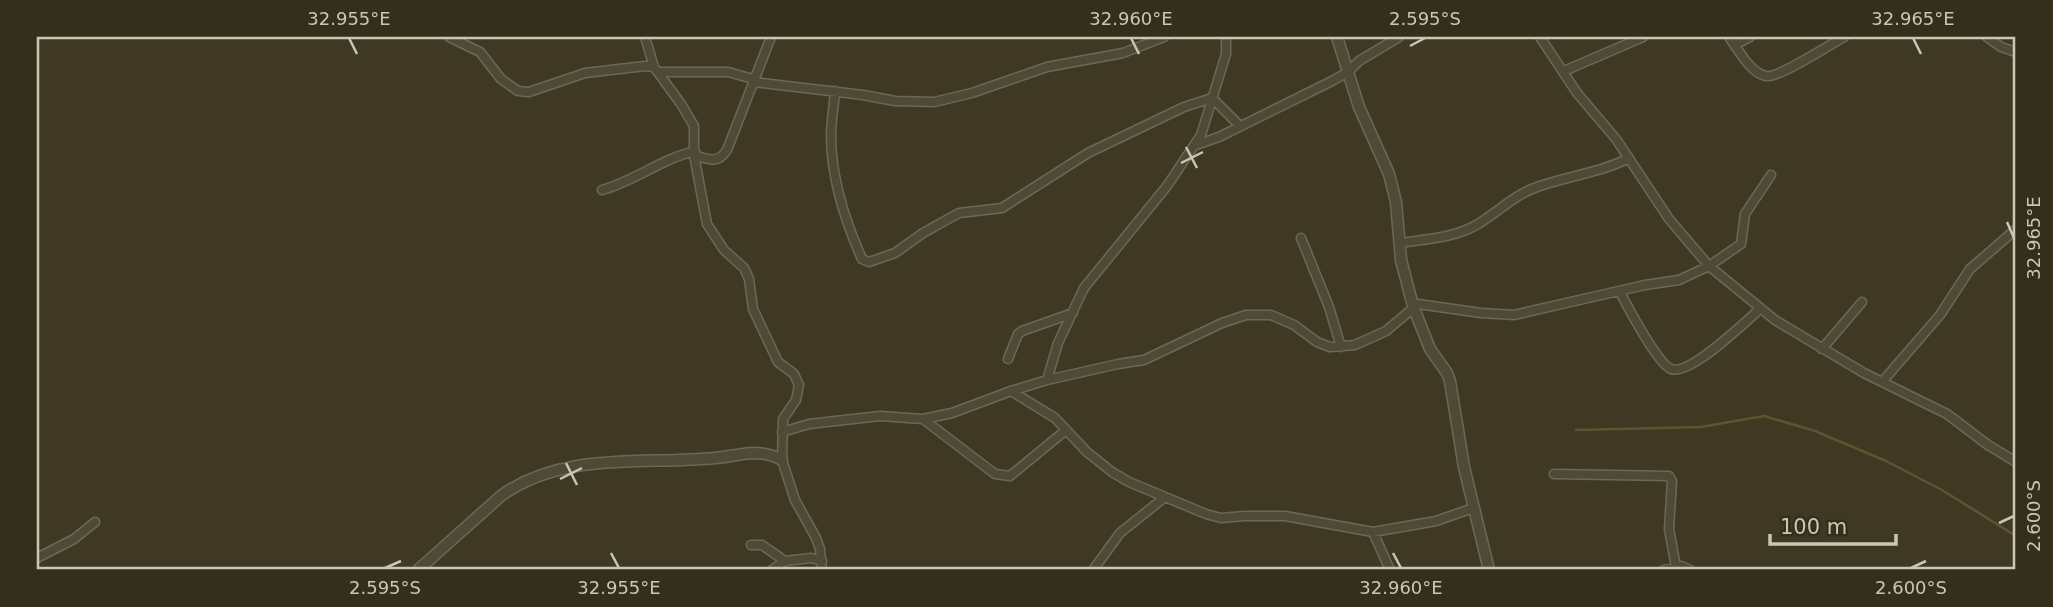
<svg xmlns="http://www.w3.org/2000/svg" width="2053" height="607" font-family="'DejaVu Sans',sans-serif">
<rect width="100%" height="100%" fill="#3f3924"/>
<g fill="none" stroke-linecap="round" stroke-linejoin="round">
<path stroke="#5d5431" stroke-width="2.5" d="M1576,430L1701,427L1764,416L1815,431L1886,461L1942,490L2016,536"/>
<defs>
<path id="minor" d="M449,37L480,52L501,79L518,91L529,92L585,73L645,66L654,67L681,104L694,126V155L707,224L724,250L744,268L749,279L753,309L778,362L794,374L799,385L796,400L783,419L782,460L795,500L816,538L820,549L822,570
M645,37L654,67
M1540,37L1577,93L1616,139L1669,219L1709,266L1775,320L1864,373L1947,414L1988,445L2016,462
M1729,37C1738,49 1750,73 1766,76C1777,79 1831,44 1844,37
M1987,37L2001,47L2016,52
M1735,45L1750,37
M1564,71L1643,37
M658,72H728L753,79
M753,82L863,95L895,101L934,102L972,93L1047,67L1123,53L1164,37
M835,91C834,106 831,121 831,135C831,177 845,221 862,259L869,262L895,253L923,233L959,213L1002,208L1088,153L1184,107L1212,98
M1212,98L1240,126
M1196,145L1219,137L1332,81L1348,72L1359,61L1399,37
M694,155C709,160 718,164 727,150L771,37
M602,190C635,181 661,159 695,151
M1301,238L1329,307L1341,347
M1400,243C1426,239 1455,238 1478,224C1498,212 1514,195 1537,187C1567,176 1600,173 1629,158
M1620,292C1627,306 1658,364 1671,369C1690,376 1745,322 1760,309
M1822,349L1862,302
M1008,359L1018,334L1022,331L1073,313
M1047,380L1058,343L1084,288L1167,186L1201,135L1226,54V37
M1882,382L1940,315L1970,269L2015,230
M1011,391L1055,418L1087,452L1112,472L1129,482L1206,514L1221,518L1245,516H1285L1373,532L1436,521L1473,508
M923,419L995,474L1010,476L1066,430
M782,432L809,424L880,416L923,419L952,413L1011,391L1047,380L1118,364L1144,360L1222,323L1246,315H1271L1294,325L1317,342L1330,347L1355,345L1386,331L1418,304L1481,313L1514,315L1645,285L1679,280L1709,266L1741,244L1745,214L1771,175
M1554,474L1669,476L1672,481L1669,529L1676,567
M1373,532L1390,570
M751,545H762L785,561L811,558L822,561
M37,558L74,539L95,522
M772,570L785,561
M1093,570L1120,533L1165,497
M1664,570L1681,566L1690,570"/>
<path id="tertiary" d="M1337,37L1359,107L1389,174L1396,202L1401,260L1413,306L1430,349L1447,373L1450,381L1464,467L1489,570
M418,570L502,495C565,451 643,465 715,458C740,456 759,447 782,460"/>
</defs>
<use href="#minor" stroke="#6d6856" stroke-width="11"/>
<use href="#tertiary" stroke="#6d6856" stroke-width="13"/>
<use href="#minor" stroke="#4f4a38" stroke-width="8"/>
<use href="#tertiary" stroke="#4f4a38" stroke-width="10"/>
</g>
<path fill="none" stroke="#cac6b4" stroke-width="2.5" d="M349,38L357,54M1131,38L1139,54M1913,38L1921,54M1410,46L1425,38M1186,147L1197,168M1181,163L1203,152M2007,222L2014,238M566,463L577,485M560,479L582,468M1999,523L2014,516M611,553L619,568M1393,553L1401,568M385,568L401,561M1911,568L1926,561"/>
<rect width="2053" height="607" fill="none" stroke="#342f1d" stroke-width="77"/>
<path d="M1770 534v10h126v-10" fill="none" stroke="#cac6b4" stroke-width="3.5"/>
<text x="1780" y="534" font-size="21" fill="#cac6b4" stroke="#342f1d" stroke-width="5" paint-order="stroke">100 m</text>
<rect x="38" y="38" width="1976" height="530" fill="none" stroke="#cac6b4" stroke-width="2.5"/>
<g font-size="18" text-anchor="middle" fill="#cac6b4">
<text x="349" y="25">32.955°E</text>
<text x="1131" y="25">32.960°E</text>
<text x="1425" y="25">2.595°S</text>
<text x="1913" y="25">32.965°E</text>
<text transform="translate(2034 238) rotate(-90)" y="6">32.965°E</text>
<text transform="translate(2034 516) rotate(-90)" y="6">2.600°S</text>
<text x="385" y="594">2.595°S</text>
<text x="619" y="594">32.955°E</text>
<text x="1401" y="594">32.960°E</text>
<text x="1911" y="594">2.600°S</text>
</g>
</svg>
